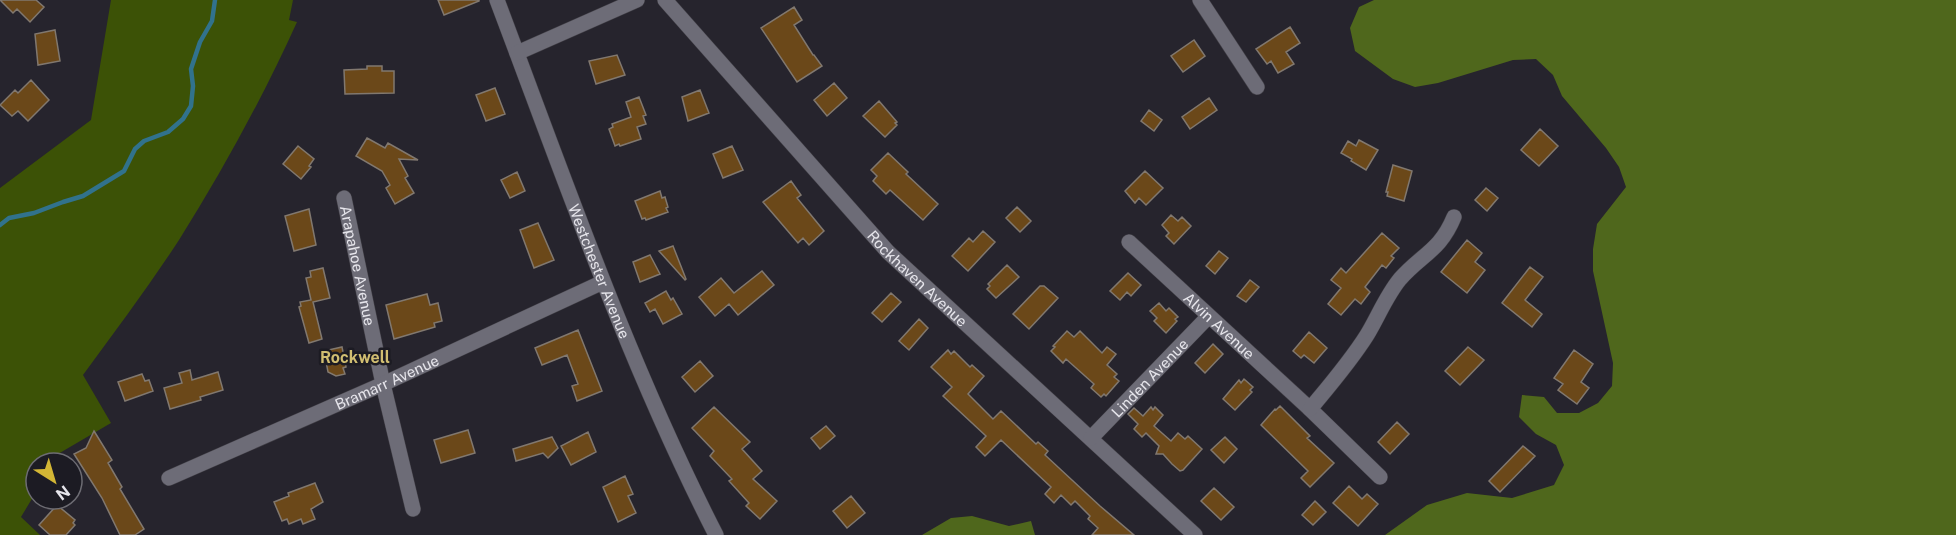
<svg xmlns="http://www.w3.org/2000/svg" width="1956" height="535" font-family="'Public Sans',sans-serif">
<rect width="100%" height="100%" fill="#26242d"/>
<path fill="#3c5206" d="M111,0H293L289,20L297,22C263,97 223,170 179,240C149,286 116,330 83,375L111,423L58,454L53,463H36V492L21,517L40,535H0V188L91,120Z"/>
<path fill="#4f671c" d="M1374,0H1956V535H1385L1427,505L1467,493L1512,498L1554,485L1564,465L1556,445L1536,434L1519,417L1522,395L1544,397L1557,413H1579L1598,403L1612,386L1613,363L1593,271V249L1597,224L1626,187L1619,167L1606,148L1562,96L1553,75L1536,59L1513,60L1438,83L1415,87L1393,79L1355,51L1350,28L1359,7Z
M972,516L1009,526L1031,521L1035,535H922L951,518Z"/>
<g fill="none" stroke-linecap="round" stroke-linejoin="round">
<path stroke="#31728c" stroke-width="4.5" d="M0,225L9,218L34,213L63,202L83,196L124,171L135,149L144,141L168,132L183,119L191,106L193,86L191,69L200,42L212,21L215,0"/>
</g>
<path fill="#6b4819" stroke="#81786f" stroke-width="1.5" d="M0,0H36L44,7L30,22L17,9L13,13Z
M438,0H479V1L444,15Z
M794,7L802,20L794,25L813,55H814L822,66L797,82L761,28Z
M1290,27L1300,43L1286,52L1294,64L1278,73L1271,61L1267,64L1256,49Z
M55,30L60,61L38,65L35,34Z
M1194,40L1205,56L1183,72L1171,56Z
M617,55L625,75L596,84L589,61Z
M367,66H382V71H394V93L345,94L344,70L367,69Z
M31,80L49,100L28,121L18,111L12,116L0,105L15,90L18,93Z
M834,83L847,98L827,116L814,100Z
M495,88L505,114L486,121L476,95Z
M700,90L709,113L688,121L682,97Z
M639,97L646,115L643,116L646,124L637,127L641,139L620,146L619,144L615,146L609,129L613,127L612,124L631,117L626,102Z
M1209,98L1217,110L1190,129L1182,117Z
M879,101L897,122L895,123L897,125L885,137L863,116Z
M1149,110L1162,120L1154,131L1141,121Z
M1540,129L1558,146L1539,166L1521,150Z
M367,138L385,148L388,143L418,160L399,159L408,176L405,178L414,193L395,204L386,188L390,185L382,171L356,156Z
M1359,140L1378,150L1366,170L1351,161L1352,159L1341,153L1348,141L1356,146Z
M298,146L314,159L309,166L311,167L301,179L283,164Z
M732,146L743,170L723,178L713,154Z
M888,153L908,172L906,174L938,204L923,220L890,190L886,194L873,181L877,176L871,170Z
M1393,165L1412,171L1404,201L1387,196L1388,192H1386Z
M1145,171L1163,188L1146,205L1139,198L1135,203L1125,191Z
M517,172L525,191L510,198L501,180Z
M791,181L801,195L797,198L824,231L809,245L803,238L798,243L763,202Z
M1486,188L1498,198L1487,211L1475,200Z
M660,191L662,198L665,197L668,207L666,208L668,212L646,220L645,218L642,219L635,201Z
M1017,207L1031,221L1020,232L1006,218Z
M309,209L316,245L294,251L285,216Z
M1171,215L1178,221L1182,217L1191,226L1174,244L1166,236L1169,233L1162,225Z
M538,223L554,260L534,268L520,230Z
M983,231L995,242L968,271L952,256L969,238L973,242Z
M1382,233L1399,248L1391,256L1394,258L1386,268L1382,265L1365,287L1370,292L1361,304L1355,299L1341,315L1328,304L1341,288L1331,280L1341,268L1346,273Z
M1467,240L1482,253L1475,262L1485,270L1467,293L1441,272Z
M673,246L686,279L685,280L659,251Z
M1219,251L1228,258L1215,274L1206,266Z
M650,255L660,274L640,282L633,262Z
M1007,265L1019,277L996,298L987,289L990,286L988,284Z
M1530,267L1543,277L1525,300L1542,314L1532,327L1502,303Z
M323,268L330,298L313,302L322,339L309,343L299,307L301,306L300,302L311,300L306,278L311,277L310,271Z
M762,271L774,285L738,315L729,304L715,316L699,297L721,278L734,293Z
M1128,273L1141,285L1131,296L1127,292L1120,300L1110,291Z
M1250,280L1259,287L1246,302L1237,296Z
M1040,286H1044L1058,298L1029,329L1013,314Z
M666,291L671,300L673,298L682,314L663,324L655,309L650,312L645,303Z
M891,293L901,302L882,322L872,313Z
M427,294L430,305L438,303L442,321L434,323L435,327L394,339L386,305Z
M1159,303L1166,311L1169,308L1178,317L1175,319L1177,321L1166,333L1154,321L1157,318L1150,311Z
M919,319L928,328L909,350L899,341Z
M578,330L602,391L577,401L572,386L578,384L567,355L542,365L535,348Z
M1067,331L1074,337L1080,331L1102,353L1107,347L1116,354L1107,365L1117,374L1114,377L1119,381L1106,396L1104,394L1101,397L1091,388L1094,384L1066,359L1063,363L1051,351L1055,347L1053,346Z
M1309,332L1327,348L1314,363L1304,355L1301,358L1293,351Z
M1213,344L1223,354L1205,373L1195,363Z
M342,347L346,367L343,368L345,374L336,376L328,372L324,351Z
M1468,347L1484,360L1460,385L1445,371Z
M948,350L951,354L954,351L970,367L972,365L984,376L968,394L993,419L1001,411L1036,444L1038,442L1048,451L1045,455L1100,506L1134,535H1092L1098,528L1088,519L1090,516L1075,501L1071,505L1061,495L1054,503L1045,494L1051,487L1001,440L985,456L976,447L986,436L943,396L952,387L931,367Z
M1574,350L1593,364L1581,382L1589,388L1577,404L1558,390L1563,384L1554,378Z
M700,361L713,376L695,392L682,377Z
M190,370L192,380L218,372L223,390L200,397L201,400L170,409L164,388L182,383L179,373Z
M142,374L145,381L149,380L153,391L125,401L118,382Z
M1244,379L1253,387L1250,390L1252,392L1235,410L1223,399L1239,380L1241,383Z
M1280,406L1310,436L1307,438L1334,463L1310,487L1301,478L1308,471L1261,425L1275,409L1276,410Z
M714,407L750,442L742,449L762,471L753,479L777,501L760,519L746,506L749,503L729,481L732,479L710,456L714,451L692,428Z
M1151,407L1153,410L1155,407L1163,415L1154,426L1171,441L1178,433L1185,439L1188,436L1202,449L1183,470L1180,471L1172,464L1163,454H1156L1159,446L1146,433L1142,437L1134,429L1138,424L1128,414L1134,408L1143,416Z
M1397,422L1409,434L1390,454L1378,442Z
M826,426L835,436L820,449L811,438Z
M468,430L475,453L441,463L434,440Z
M94,431L112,460L108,463L122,487L120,489L144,529L135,535H120L102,498L74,454L86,448Z
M588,432L596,452L571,465L561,446Z
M552,437L558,448L548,458L543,453L516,461L513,449Z
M1225,437L1237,449L1224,463L1211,450Z
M1523,446L1535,456L1500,492L1489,481Z
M625,476L633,494L628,496L636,513L618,522L603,487Z
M315,483L323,502L311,509L315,519L303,524L301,519L289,524L287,519L282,521L274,502L289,496L288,493Z
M1349,486L1362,499L1367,494L1378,504L1358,526L1333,503Z
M1214,488L1234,507L1221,520L1201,501Z
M851,496L865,513L847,528L833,511Z
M1315,501L1326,512L1313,525L1302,515Z
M57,505L75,520L73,523L75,525L66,535H50L39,525Z"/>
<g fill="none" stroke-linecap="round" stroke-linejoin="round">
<defs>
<g id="street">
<path id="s1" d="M497,0C565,180 628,363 716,535"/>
<path id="s2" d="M665,0L888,252L1195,535"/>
<path d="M1200,0L1257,87"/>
<path d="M517,53L637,0"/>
<path id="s3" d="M344,198L383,384L413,509"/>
<path id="s4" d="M1129,242L1310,409L1380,477"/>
<path d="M1310,409C1330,385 1350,362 1367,335C1378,317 1386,296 1400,279C1422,254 1440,251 1454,217"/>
<path id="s5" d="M1091,438L1208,317"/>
<path id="s6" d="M169,478L383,384L603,282"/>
</g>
</defs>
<use href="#street" stroke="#434148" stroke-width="16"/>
<use href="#street" stroke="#6d6c77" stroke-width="15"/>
</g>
<g text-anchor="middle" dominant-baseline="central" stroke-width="5" stroke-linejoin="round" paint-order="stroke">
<g font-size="15" fill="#e6e5eb" stroke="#1c1b23">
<text stroke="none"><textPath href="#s3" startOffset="69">Arapahoe Avenue</textPath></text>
<text stroke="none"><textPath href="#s1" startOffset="290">Westchester Avenue</textPath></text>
<text stroke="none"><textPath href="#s2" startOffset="376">Rockhaven Avenue</textPath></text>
<text stroke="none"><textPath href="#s4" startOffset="123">Alvin Avenue</textPath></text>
<text stroke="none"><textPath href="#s5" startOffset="84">Linden Avenue</textPath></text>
<text stroke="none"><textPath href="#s6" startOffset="238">Bramarr Avenue</textPath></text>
</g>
<g font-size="16" font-weight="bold" fill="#d1be71" stroke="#1c1b23">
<text x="355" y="357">Rockwell</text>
</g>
</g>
<g transform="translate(54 481) rotate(143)"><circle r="28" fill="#1c1b23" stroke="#6d6c73" stroke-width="1.5"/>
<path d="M0-4.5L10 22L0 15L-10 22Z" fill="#d3b635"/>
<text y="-9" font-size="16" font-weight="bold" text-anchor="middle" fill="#e6e5eb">N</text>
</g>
</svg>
